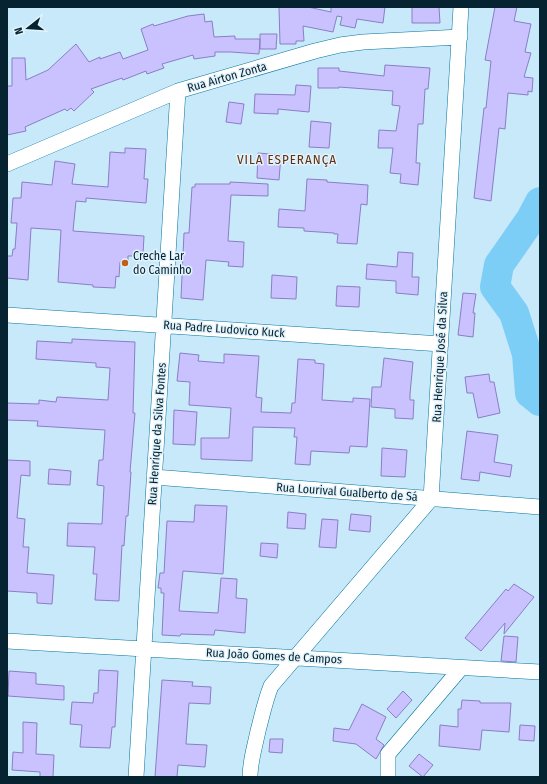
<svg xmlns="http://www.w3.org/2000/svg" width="547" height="784" font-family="'Fira Sans Condensed',sans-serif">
<rect width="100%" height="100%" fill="#c8e9fa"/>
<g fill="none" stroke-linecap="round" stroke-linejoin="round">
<path stroke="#7dcef6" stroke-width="30" d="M540,202L531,219L499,265L495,287L514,313L527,354L530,393L540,401"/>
</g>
<path fill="#cac2fe" stroke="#8a7ec5" d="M279,7H308L331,12V7H385L383,23L357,19L355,28L340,25L342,17L337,16L333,32L303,26L304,41H296V44H280Z
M412,7H439L440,23H412Z
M495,7H517L514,21L531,24L525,52L531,53L524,77L533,78L532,92L528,91V95L508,93L505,129L499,128L491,201L474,198L484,108H486L491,61L485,60Z
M204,14L205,22L212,21L214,37L235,36V39H260L259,54L231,52H215V56L194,59L193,55L162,64L164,68L147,74L146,71L123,80L122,78L91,89L94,92L74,111L71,108L67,111L65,109L25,127L26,131L7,135V86H12V58H25L26,80L48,70L76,44L89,62L100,57V59L120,52L123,59L148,50L141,29L153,24L154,26L188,16Z
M260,34H277L276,49H260Z
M385,65L430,68L428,89H425L423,124H418L416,163H420L418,185L400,183L401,174L390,173L393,148H378L379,130L396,131L400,106L392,105L393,91L339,87V88H318V68H339V71L384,76Z
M296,85L311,86L309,112L278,109V114L254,113L255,94L295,95Z
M229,102L244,104L241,124L226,122Z
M311,121L331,123L329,148L309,147Z
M125,148L146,149L144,179H148L146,203L86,198V202L76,201L73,231L144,236L143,254L133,253V256H128V262H120L119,277L116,276L115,288L93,287V285L58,282L61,230L31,228L28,280L7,278V256H12L13,249H15L17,223H11L13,198H21L22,182L52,185L55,161L75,164L72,184L108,187L110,152L125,153Z
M258,153L281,155L279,180L257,178Z
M307,179L327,180V182L368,185L367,205L361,204L357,244L337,243L338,234H334V233L304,231V228L278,227L279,209L305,211Z
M230,182L268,184V196L231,195L228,241L244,242L243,267L228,266L229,262L206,260L203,300L181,298L184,233H189L192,187H195V184H230Z
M398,252L413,253L412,277H419L418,295L396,293V281L366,279L367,264L397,267Z
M272,275L297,277L296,299L271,298Z
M337,286L360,287L359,307L336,306Z
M463,293L476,294L473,313H475L473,337L458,335Z
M72,339L135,342L133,413H135L130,472H131L130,487L128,516H126L124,546L122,545L119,601L95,600L97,574H93L95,547L67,546L68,523L102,524L104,486L97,485L99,460H103L105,430L37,426L38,421L7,420V403L39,404V400L56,402L57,397L108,400L110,368L96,367V363L36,359L37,341L72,343Z
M180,353L199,355L198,361L224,363V354L259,356L256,397L262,398L261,412L291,413L292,403H295L298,359L315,360V363L324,364L322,400L353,402V398L370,399L367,447L350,446L349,453L311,451L310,465L295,464L297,437H294L295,428L253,427L252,461L201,459V438H229L231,408L189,405L190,382L177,381Z
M384,358L413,362L410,394V400H414L413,419L395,418V409L371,407L372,387H381Z
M489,374L490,382H494L500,413L478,418L473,393H467L465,377Z
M174,410L197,412L195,445L173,444Z
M467,431L498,435L494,462L512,465L510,477L480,472L479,481L461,479Z
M382,448L407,450L405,477L381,476Z
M7,460L30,461V476L21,475L17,518L25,519L23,547H29L27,573L54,575L52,604L37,603V593L7,591Z
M49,469L71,471L70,485L48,484Z
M195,505L227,506L223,574L183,571L179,611L218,613L221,578L237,579L236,598L247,599L245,633L215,630L214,635L181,634L180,636L162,635L164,593H161V588H158L160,573H164L167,521L194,522Z
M288,512L306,514L305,529L287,528Z
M351,514L371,516L370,532L349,530Z
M322,519L338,520L336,548L319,547Z
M261,543L278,544L277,558L260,556Z
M514,584L534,597L504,634L505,623L481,651L465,638L506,589L508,591Z
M504,636L518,637L516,662L501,661Z
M99,670L118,671L115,727H112L110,748L80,747L82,725L70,724L72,702L93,703L94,693H98Z
M9,671L36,673V684L64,686V700L8,696Z
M162,680L193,682L192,686L211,687L210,704L189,703L186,744L207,745L205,767L178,765L177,777H155Z
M403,691L412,700L396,718L387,709Z
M462,700L480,701V703H511L509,732L482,730L480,750L439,746L440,725L458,727V709H461Z
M362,704L386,717L376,739L384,745L376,759L356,744L333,741L334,728L349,730Z
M23,722L37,723L36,754L54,755L53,777H40V772L12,770L13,752L23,753Z
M520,725L535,726L534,741L519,740Z
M270,739H283L282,753L269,752Z
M419,754L433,765L423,777L409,766Z"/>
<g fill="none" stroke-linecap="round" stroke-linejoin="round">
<defs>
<path id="minor" d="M7,164L178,91L315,51L340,45L363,42L460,37
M7,315L441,344
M154,477L540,507
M7,641L540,672
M136,777L178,91
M250,777C250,761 255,746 258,731C262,716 265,701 271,686L431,499L461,7
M388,777V754L461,668"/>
</defs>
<use href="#minor" stroke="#04759c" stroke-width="16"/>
<use href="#minor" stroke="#fff" stroke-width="15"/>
</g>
<circle fill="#bf5f1a" stroke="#e3f3fc" stroke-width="1.5" cx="125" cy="263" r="4"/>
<g text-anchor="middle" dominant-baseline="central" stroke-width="3" stroke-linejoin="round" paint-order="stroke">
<g font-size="12" fill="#052330" stroke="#e3f3fc">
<text transform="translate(227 77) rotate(-16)">Rua Airton Zonta</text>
<text transform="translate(224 329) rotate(4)">Rua Padre Ludovico Kuck</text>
<text transform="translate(440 357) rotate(-87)">Rua Henrique José da Silva</text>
<text transform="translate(157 434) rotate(-86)">Rua Henrique da Silva Fontes</text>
<text transform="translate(347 492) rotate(4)">Rua Lourival Gualberto de Sá</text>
<text transform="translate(274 656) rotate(3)">Rua João Gomes de Campos</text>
</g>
<g font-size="12" fill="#052330" stroke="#e3f3fc" text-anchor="start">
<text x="133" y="256">Creche Lar<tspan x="133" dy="14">do Caminho</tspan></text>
</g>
<g font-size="13" letter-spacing="1" fill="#603112" stroke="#e3f3fc">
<text x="287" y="159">VILA ESPERANÇA</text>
</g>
</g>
<rect width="547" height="784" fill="none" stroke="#052330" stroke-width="16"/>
<g transform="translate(28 28) rotate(253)" stroke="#e3f3fc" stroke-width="3" paint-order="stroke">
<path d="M0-3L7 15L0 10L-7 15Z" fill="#052330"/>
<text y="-6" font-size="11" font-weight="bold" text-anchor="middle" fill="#052330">N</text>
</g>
</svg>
